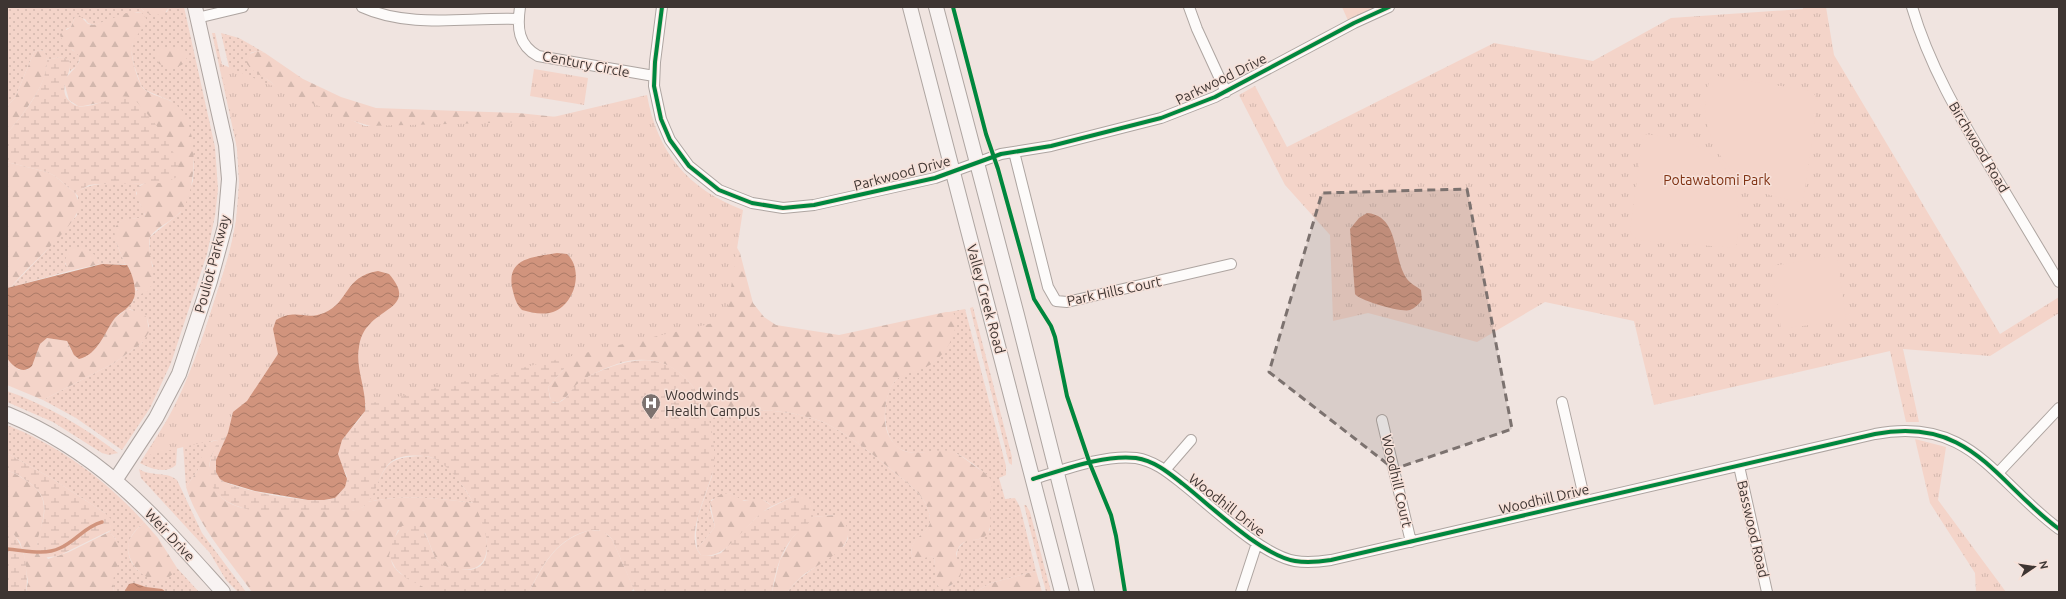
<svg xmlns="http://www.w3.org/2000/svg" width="2066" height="599" font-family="Ubuntu,sans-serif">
<defs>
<pattern id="grass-dots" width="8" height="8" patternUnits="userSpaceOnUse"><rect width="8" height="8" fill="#f4d4c9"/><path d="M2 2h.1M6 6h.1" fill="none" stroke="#d2b7ad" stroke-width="1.8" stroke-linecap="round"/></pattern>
<pattern id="forest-firs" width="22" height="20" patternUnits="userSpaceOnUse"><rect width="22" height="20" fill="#f4d4c9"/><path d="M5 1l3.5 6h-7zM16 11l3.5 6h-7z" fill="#d2b7ad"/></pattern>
<pattern id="wetland-marsh" width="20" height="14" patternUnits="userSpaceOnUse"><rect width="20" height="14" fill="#f4d4c9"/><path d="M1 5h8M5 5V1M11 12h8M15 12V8" fill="none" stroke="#d2b7ad"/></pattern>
<pattern id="park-tufts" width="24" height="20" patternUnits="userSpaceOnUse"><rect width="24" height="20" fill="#f4d4c9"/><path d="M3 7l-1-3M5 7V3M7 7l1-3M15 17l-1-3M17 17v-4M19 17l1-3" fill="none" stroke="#d2b7ad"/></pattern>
<pattern id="water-waves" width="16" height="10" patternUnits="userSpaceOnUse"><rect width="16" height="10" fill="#d1947d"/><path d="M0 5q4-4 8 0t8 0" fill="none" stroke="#ab7a67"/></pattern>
</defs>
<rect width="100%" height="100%" fill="#f0e4e0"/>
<path fill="url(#grass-dots)" d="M7,7H140L144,11L167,12L169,7H184L215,147L218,189L215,216L207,254L171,363L150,408L122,450L76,418L43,400L114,363L142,343L149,326L147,318L130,309L122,312L134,300V286L137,291L153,266L149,255L150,237L180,213L193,181L194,163L189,131L171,101L145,90L141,85L134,65L131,50L134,37L144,25L142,13L137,12L94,25L88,23L85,19L75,17L71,27L66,29L72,50L78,53L80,58L77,66L70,71L69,60L60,57L47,60L44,51L39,50L34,52L15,98L7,106Z
M212,33H215L239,141L240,222L178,433L176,465C167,474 150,469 140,463L176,406L196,359L230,252L236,222L239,183L237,148Z
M221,33L239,38L265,53L257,51L250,53L264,77L276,86L280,94L241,118Z
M145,183L140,185L136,193L140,204L145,212L144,216C135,221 127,216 118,224L116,242L125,264H100L98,260L65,263L69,271L11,287L46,251L77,215L78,196L75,193C95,179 122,184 145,183Z
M973,307L1012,457V465L1009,463L970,308Z
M965,309L1006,466V475L999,478L1005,499L1015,498L1020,507L1036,571L991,583L975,592H787L799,579L844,546L848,539V532L835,515L813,517V514L794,496L772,506C758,494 756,502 741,500L730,493L711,500L710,509L715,527L697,549L696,533L698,516L712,476L714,450L708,419C740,409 768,408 800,415C810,418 821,420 829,425C852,437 875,456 895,473C912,486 931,500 930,523C926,537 906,540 913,558L931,556L934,558L938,586H950C963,576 961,573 956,558L958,549L962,544L967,540L980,539L990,530V507L985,473C975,466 963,455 952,452C935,448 916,458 900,449C880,437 881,392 898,378C910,368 927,370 938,358C950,345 950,329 953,312H949Z
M7,391C47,405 84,427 118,453L109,455L102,453L53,422L7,402Z
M7,425C60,446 106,480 144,522C139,527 133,532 130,539C120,566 154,593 177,568L199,592H114L112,581L115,568L116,539L109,532L111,530L105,513L51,478L7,453Z
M220,433L218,440L211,441L198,470L186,487L183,445Z
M425,456C450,460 461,484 474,503C437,498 403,494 367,502C389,469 378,457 425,456Z
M139,469C151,477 166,471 177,480L202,533L246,592H238L226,580L210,553L141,478Z
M1024,505H1026L1030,512L1051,592H1046Z"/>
<path fill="url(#forest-firs)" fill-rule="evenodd" d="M140,7H169L165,13C155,17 147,15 140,7Z
M130,12L142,13L146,18C146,31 129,36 132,56C133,63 139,86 145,90C156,98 170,97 180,108C198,129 197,184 184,207C177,220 158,225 150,237C145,256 161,274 148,291L141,294L134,286L129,267L125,264L116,242L114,230C123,211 137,224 145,214L137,198V188L145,183H165L128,97L83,106H78L69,100L64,82C68,72 79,68 80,58C75,48 62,46 60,34L71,27L75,17L78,14L88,24L94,25Z
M173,47L184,48L188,56L183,64L174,69L159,64L155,57C157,48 165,47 173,47Z
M39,50L44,51C58,74 20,117 7,134V106L15,98L34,52Z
M257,51L265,53L303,79L341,97L376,108L518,113L596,121L620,130L632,139L698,201L731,237L740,253L753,303L764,317L776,325L839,335L946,312H953C963,331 942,360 926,367C917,372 905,372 897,379C885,390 881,422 889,436C905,466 929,445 953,452C961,455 969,462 976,467C982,471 989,474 991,481C993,490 990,500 990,509C990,519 993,530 984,537C975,542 966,537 959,547C952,557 960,561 961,570C963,580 948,589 939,588L937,583L934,558L931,556L918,560L913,558C906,540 925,537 930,523C931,500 912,486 895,473C875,456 853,438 829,425C821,420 810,418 800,415C768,408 740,409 708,419C697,376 662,349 617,364C603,369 588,375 577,385C572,389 568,397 562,400C559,403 555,404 551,401L548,387L564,369V357L556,349L539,350L531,348C519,338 519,324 525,311C562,325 594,279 567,254C555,251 519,257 513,269C509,277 512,288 514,297C498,312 474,341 449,337C418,333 417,257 427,236C444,201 484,228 490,215C495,202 475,178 462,184L455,197L446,204L429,211L403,213L387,218L361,241L333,254L313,268L266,282L252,293L241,313L236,316L227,317L220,315C244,239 256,198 241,118L274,111L280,99C278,78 258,79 247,64V55ZM299,115L312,124L326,128L346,119L374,127L376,130L374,141L378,154L377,173L351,178L329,174C326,162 326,142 309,142C304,142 299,144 293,144C279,137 283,116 299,115Z
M7,162L47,172L55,176L75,193L80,205C74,230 28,265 11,287L7,288Z
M80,247L95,255L100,264L69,271C62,260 66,249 80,247Z
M127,309L142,313L147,318L149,332L142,343L114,363L43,400L7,385V358L19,370H27L32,366L40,344L47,338L67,341L72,352L96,348L114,319Z
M218,440C216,449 208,461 209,470C213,516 263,511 297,510C316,509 334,510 352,511L363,507L367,502C403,494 437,498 474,503C488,525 500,575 458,569C451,568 442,567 438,561C432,554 430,542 425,533L398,530C378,574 403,573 433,592H252C228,558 199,528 186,487L198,470L205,443Z
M7,471C15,472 20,477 27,481C54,498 42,520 37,545L48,559L69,552L109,532C134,554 108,567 114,592H26L28,582L24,555L20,542L7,527Z
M730,493L744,501L760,498L772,506C749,517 728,562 701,555L697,549L715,527L710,502L721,494Z
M835,515C840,516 843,519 846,525C858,549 816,564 802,576C796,581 792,587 787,592H772L780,560L792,538L813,517Z
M144,522L158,538L177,568C175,571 172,575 169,577C148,589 123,562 129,541C132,534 138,528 144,522Z
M590,530L603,531L612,539L634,589L630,592H529C545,562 555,541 590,530Z
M1036,571L1042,592H975L991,583Z"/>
<path fill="url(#wetland-marsh)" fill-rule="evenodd" d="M60,57L68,59C77,70 52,90 73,104C90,115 120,86 136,101C148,114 187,159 177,177L165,183L98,184L89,185L75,193L55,176L47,172L7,162V134C22,115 47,87 47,60Z
M564,357V369L548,387L550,398L553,403C565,404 569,392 576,385C585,377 597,372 608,368C642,355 671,356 694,388C709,409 716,439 714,465C712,486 682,536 701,555L712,556L721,553L762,512L794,496H802L811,502L813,510V517C809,525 799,531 793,537C780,552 775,573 772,592H635L612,539C604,530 596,528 584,532C555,541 542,566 529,592H433L406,578L396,569L389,556L393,540L402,526C430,519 427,550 439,562C443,566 450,568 456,568C462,569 468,571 474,569C512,558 459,458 425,456C415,455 400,455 392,461C375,473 378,508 352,511H256C233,507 207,497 209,468C210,457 217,445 220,433ZM366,403C365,425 336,433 338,455C339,462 344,469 347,476L335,498C312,505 247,492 225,482L222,447L228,433Z
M7,453L51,478L105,513L111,519V530L58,556L41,558C25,538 66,506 27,481C21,477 15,472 7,471Z
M7,527C25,543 29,568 26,592H7Z"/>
<path fill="url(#park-tufts)" d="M1342,7H1372L1375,13L1350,25Z
M1803,7H1826L1834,55L2000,334L2059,297V313L1990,356L1903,349L1919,422H1906L1890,351L1654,405L1634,321L1545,302L1477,342L1368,313L1333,321L1330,235L1285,185L1239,95L1255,86L1287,147L1494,43L1593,61L1671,18L1803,9Z
M219,63L365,126L532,122L647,95C657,152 688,189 743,210L726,320L145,456C180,404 195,362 214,302C228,260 241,218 239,173C238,135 227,99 219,63Z
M534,69L588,78L584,105L530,96Z
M1915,439L1946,447L1938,500L2006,592H1976L1975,573L1930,503Z"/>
<path fill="#f4d4c9" d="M1711,75L1812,91L1818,100L1803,202C1787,200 1768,196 1753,188C1727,174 1704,136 1705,106C1706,95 1708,85 1711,75Z
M1643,134C1718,140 1748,172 1736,248L1637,240L1630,232Z
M1837,256L1846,320L1781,329L1772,266Z"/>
<path fill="url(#water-waves)" d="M1367,213C1400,216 1392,258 1407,279C1410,283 1417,287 1421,290L1422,300C1419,304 1415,308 1410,310C1402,313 1358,300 1355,294L1350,229L1359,218Z
M557,253L567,254C584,270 575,304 553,312C543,315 532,313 522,310C516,304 514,296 512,287C507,257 535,257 557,253Z
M102,264L127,265C132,272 137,289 134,298C131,307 121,312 115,318C105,331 98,355 79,359L74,355L67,341L47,338L40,344L32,366C23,375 13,367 7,358V288Z
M378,271L389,274C415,304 385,307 369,325C363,331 360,339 359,347C355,368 367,390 365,411L342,440L338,454L347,479L345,487L335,498L324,500H308L255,491L225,482L220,479L216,472V460L228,433L233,412L247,401L278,354L273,329L276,320C298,308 304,321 324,313C350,302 343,277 378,271Z
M134,583L146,587L162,589L166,592H124L129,584Z"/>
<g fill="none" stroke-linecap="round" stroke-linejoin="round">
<path stroke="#d1947d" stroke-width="3.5" d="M7,549C24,550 44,556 60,548C76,541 84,527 102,522"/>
<defs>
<path id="street" d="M362,7C410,29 467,17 518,19
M520,7C517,28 518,45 538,56L654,76
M662,7L655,62L654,86L661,119L670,140L689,166L719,190L752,203L783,208L814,205L935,178L1001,154L1051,146L1161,118L1215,97L1354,23L1389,7
M1189,7L1197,29L1226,92
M1912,7C1929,65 1959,116 1990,167C2013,205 2036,243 2059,282
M197,18L243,7
M1014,152L1048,287L1056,301L1067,302L1231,264
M1562,402L1585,501
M1382,420L1411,542
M1739,466L1767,592
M1165,470L1191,440
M1998,473L2059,408
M1033,479C1063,470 1105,454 1136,458C1155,461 1169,473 1183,484C1211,506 1261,555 1295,561C1307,563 1318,562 1331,560L1875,434C1971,416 1994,481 2059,529
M1241,592L1257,543"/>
<path id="secondary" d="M910,7L1062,592
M936,7L1017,315L1087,592
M7,414C102,453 156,518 223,592
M116,479L156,418L179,374L210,281L225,226L229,179L226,145L195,7"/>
</defs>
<use href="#street" stroke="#aea5a1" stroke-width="12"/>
<use href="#secondary" stroke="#aea5a1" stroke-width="16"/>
<use href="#street" stroke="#fdfbfa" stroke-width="10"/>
<use href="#secondary" stroke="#f8f3f2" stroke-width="14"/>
<defs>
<path id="cycleway" d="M662,7L655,62L654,86L661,119L670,140L689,166L719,190L752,203L783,208L814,205L935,178L1001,154L1051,146L1161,118L1215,97L1354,23L1389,7
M953,7L986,134L998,169L1034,299L1051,326L1055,337L1067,396L1090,464L1111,515L1116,536L1125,592
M1033,479C1063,470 1105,454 1136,458C1155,461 1169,473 1183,484C1211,506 1261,555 1295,561C1307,563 1318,562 1331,560L1875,434C1971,416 1994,481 2059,529"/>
</defs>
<use href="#cycleway" stroke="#f7e1d9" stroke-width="6"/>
<use href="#cycleway" stroke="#00873e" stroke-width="4"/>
</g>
<path fill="#7c726f" fill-opacity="0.2" stroke="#7c726f" stroke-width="3" stroke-dasharray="8 5" stroke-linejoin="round" d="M1467,189L1512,429L1394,469L1269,372L1322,193Z"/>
<defs>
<symbol id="hospital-pin" viewBox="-11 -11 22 30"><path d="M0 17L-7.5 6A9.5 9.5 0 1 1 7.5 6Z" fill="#7c726f" stroke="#f7e1d9"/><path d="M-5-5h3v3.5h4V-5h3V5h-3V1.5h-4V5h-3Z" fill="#fff"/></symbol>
</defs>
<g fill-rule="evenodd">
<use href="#hospital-pin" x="640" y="392" width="22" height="30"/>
</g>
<g text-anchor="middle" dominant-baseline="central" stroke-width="3" stroke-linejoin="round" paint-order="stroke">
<g font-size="14" fill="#3e3532" stroke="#f7e1d9">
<text transform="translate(586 64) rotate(11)">Century Circle</text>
<text transform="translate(1221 79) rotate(-26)">Parkwood Drive</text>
<text transform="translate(1979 147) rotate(59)">Birchwood Road</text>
<text transform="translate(902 173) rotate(-15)">Parkwood Drive</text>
<text transform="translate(212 264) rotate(-75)">Pouliot Parkway</text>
<text transform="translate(1114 291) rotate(-12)">Park Hills Court</text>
<text transform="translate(986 299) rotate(75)">Valley Creek Road</text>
<text transform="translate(1397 481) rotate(77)">Woodhill Court</text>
<text transform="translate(1544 499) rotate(-13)">Woodhill Drive</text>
<text transform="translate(1227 505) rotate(38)">Woodhill Drive</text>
<text transform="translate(1753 529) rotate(77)">Basswood Road</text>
<text transform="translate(170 535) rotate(47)">Weir Drive</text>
</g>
<g font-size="14" fill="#7f3213" stroke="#f7e1d9">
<text x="1717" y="180">Potawatomi Park</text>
</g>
<g font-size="14" fill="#3e3532" stroke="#f7e1d9" text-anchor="start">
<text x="665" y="395">Woodwinds<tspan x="665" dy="16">Health Campus</tspan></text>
</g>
</g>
<rect width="2066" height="599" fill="none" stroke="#3e3532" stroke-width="16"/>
<g transform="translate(2034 567) rotate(77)" stroke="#f7e1d9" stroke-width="3" paint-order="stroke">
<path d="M0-3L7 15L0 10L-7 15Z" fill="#3e3532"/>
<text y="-6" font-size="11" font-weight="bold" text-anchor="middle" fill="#3e3532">N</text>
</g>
</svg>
